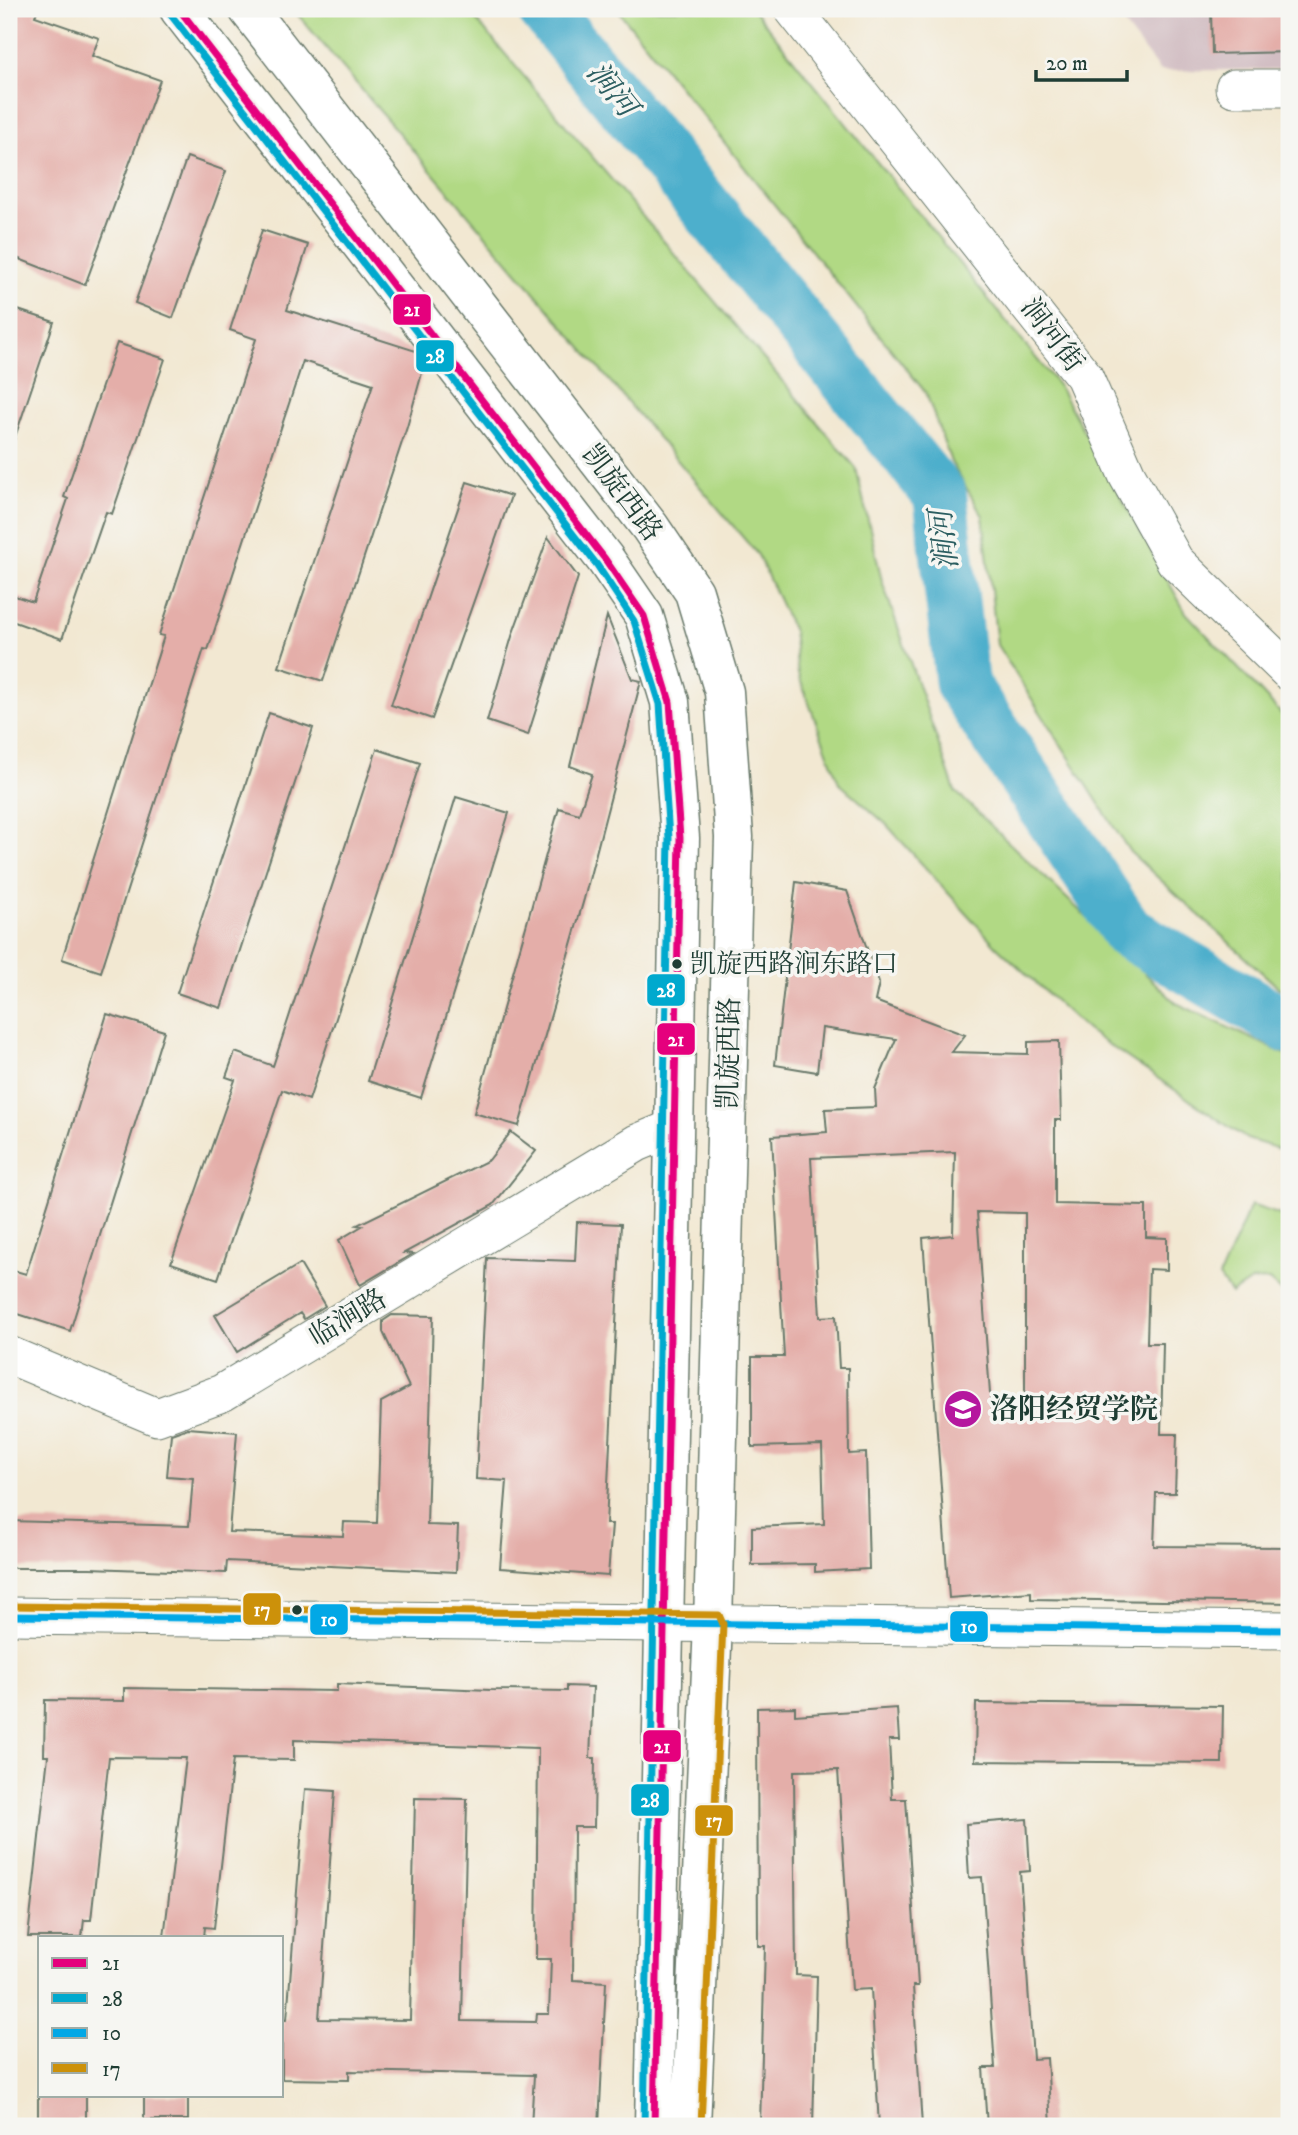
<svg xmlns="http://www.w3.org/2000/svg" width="1298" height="2135" font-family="'IM FELL DW Pica','Noto Serif SC',serif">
<rect width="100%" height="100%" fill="#f6f6f2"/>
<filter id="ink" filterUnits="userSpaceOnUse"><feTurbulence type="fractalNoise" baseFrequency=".0143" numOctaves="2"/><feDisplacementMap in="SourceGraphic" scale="14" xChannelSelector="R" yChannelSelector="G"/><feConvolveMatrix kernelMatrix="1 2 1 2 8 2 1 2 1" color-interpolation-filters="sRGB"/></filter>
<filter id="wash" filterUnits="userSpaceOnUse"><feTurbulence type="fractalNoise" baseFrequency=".00686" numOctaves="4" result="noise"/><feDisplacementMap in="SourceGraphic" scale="28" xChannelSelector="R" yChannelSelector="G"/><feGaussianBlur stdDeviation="1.57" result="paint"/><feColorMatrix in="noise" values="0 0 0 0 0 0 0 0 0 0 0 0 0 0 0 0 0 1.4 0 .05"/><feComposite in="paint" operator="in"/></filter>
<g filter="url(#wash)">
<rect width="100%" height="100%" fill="#f2e8d2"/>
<path fill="#d2bec3" d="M1112,9H1289V69L1160,71Z"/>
<path fill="#b1d984" stroke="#688b5c" stroke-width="2" d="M293,9H467L856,468L882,581L955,791L1176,1003L1289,1056V1152L1247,1139L1087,1030L996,946L886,824L839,783L798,674L793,631L758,555Z
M617,9H753L1058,385L1186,613L1289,722V991L1279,988L1130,852L997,645L983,516L951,462L926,393Z
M1251,1205L1289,1218V1298L1269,1280L1251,1281L1231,1294L1219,1277Z"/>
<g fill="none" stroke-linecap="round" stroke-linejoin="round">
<path stroke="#4dafcc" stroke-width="54" d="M544,9L940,495L962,684L1128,932L1289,1027"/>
</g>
<g id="blocks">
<path fill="#e4aea9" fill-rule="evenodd" d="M9,9H38L35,16L99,38L92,56L160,80L85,285L9,255Z
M1211,9H1289V52L1212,54Z
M187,157L226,171L173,318L135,303Z
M262,230L308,245L287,310L416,351L425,362L407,427L323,681L279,667L373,384L303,361L208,650L204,649L101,972L62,959L164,636L159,635L256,339L230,330Z
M9,307L54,322L13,443H9Z
M117,343L165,359L112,514L106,512L62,639L9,620V594L33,602L68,499L64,497Z
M467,482L511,496L432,719L391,705Z
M548,537L578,577L528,735L487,721L513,633Z
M607,616L632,679L641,681L584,899L519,1126L474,1113L559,808L579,814L592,774L570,766Z
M269,713L313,728L221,1008L177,993Z
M377,749L420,763L309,1100L282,1090L218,1279L171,1263L235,1080L226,1077L235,1052L273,1066Z
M456,797L509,813L421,1098L368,1081Z
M796,882L847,891L879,983L875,1001L965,1035L952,1052L1028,1054V1042L1059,1041L1061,1120H1055V1204L1146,1206V1237L1167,1238V1270L1149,1269L1147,1343H1163L1161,1434H1177L1175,1493H1156L1154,1546L1289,1547V1603L1031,1599V1592L949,1598L923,1238L953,1235L955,1152L811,1158L820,1317L836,1316L839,1368H848L849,1454L866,1453L869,1569L815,1572V1564L752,1565V1527L824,1524L822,1445L752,1447V1357H784L772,1136L827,1132L825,1109L876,1107L875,1089L896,1039L822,1028L817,1072L775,1065ZM977,1212L1025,1213V1407L991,1408Z
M107,1014L164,1031L70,1331L9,1311V1269L26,1274Z
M511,1132L536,1151L493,1205L404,1253L413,1254L360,1285L339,1240L362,1226L357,1225L489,1160Z
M577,1222L621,1224L606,1524H612L608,1576L500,1568L507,1481L476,1479L487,1258L575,1261Z
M300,1264L325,1306L304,1319L300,1313L237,1352L215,1315Z
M392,1315L433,1316L427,1525L458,1526L456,1572L227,1561L226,1573L90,1568H9V1521L189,1526L193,1478L167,1476L171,1434L188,1428L237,1432L229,1532L343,1536L344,1522L377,1523L381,1402L409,1387L383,1332V1321Z
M337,1684L491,1690L567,1691V1686L593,1687L590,1758H595L594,1827H574L573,1980L606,1982L599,2126H531L534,2075L349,2071V2080L282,2079V2019H287L305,1789L335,1791L319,2019L410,2020L415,1798L467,1799L462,2021L536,2022L537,2014H549L551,1959H536L538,1748L294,1740V1760L233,1759L214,1928L205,1927L204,1937H164L186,1758L109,1757L91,1920H84L82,1937H28L48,1756H44L45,1700L124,1701V1688L337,1691Z
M976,1703L1223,1706L1222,1763L975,1761Z
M795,1707V1715L897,1708L899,1740H889L892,1799H906L918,1986H913L922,2126H879L871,1989L852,1990L838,1770L794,1771L796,1975L817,1976L813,2126H760L765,1946H758L757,1708Z
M1027,1819L1030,1871L1020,1872L1033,2059L1047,2058L1051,2126H987L983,2068H995L982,1877L969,1878L966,1824Z
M38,2095H86V2120L78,2119L77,2126H38Z
M144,2095H188V2120H144Z"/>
</g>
</g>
<g filter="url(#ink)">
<use href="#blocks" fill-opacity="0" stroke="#69796b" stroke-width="2"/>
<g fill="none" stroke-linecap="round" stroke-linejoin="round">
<defs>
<path id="minor" d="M793,9L1084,376L1127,475L1175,561L1289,672
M1234,88H1289
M9,1355L157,1417L222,1393L637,1143L673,1128
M9,1616L1289,1630"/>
<path id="major" d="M179,9L605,559L644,616L670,702L680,838L654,2126
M248,9L650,527L694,592L724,692L734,837L713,1624L691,2126"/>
</defs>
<use href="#minor" stroke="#69796b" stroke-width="39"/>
<use href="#major" stroke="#69796b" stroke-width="41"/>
<use href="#minor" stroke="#fff" stroke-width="37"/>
<use href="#major" stroke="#fff" stroke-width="38"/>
<defs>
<path id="bus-1" d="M179,9L605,559L644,616L670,702L680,838L654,2126"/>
<path id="bus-2" d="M171,15L597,565L634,621L660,704L669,838L644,2126"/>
<path id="bus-3" d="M9,1616L1289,1630"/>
<path id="bus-4" d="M9,1606L719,1615L723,1624L701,2126"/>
</defs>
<use href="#bus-1" stroke="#f6f6f2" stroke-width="12"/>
<use href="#bus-2" stroke="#f6f6f2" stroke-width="12"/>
<use href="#bus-3" stroke="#f6f6f2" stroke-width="12"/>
<use href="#bus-4" stroke="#f6f6f2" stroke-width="12"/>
<use href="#bus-1" stroke="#e5007d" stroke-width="7"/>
<use href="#bus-2" stroke="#00a9ce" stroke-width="7"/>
<use href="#bus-3" stroke="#02a8e6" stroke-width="7"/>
<use href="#bus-4" stroke="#cc910a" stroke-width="7"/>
</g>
</g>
<defs>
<symbol id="school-disc" viewBox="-11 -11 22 22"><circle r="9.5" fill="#b5179e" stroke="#f6f6f2"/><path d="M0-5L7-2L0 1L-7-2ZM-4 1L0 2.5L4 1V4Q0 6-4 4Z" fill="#fff"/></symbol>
</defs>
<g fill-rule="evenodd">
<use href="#school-disc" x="941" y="1387" width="44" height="44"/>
</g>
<g fill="#1f3d34" stroke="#f6f6f2" stroke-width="2.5">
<circle cx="677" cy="964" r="6"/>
<circle cx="297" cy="1610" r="6"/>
</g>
<g text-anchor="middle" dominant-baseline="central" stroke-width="7" stroke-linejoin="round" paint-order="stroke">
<g font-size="26" fill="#1f3d34" stroke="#f6f6f2" text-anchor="start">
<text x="690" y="964">凯旋西路涧东路口</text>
</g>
<g font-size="28" fill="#1f3d34" stroke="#f6f6f2">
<text transform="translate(1052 335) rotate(53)">涧河街</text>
<text transform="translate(622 493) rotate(53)">凯旋西路</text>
<text transform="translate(729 1053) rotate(-89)">凯旋西路</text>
<text transform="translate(348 1318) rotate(-31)">临涧路</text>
</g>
<g font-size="28" font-weight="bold" fill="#1f3d34" stroke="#f6f6f2" text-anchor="start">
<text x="990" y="1409">洛阳经贸学院</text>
</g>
<g font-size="30" font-style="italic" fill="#2d5f62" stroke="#f6f6f2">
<text transform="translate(611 90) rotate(51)">涧河</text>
<text transform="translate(945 540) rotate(-97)">涧河</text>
</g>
</g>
<g stroke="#f6f6f2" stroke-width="2.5">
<rect x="392" y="293" width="40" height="33" rx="7" fill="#e5007d"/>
<rect x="415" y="339" width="40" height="34" rx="7" fill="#00a9ce"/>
<rect x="646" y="973" width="40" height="34" rx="7" fill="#00a9ce"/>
<rect x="656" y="1022" width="40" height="34" rx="7" fill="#e5007d"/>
<rect x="242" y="1592" width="40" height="34" rx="7" fill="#cc910a"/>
<rect x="309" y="1603" width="40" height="33" rx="7" fill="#02a8e6"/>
<rect x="949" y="1610" width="40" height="33" rx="7" fill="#02a8e6"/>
<rect x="642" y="1729" width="40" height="34" rx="7" fill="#e5007d"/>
<rect x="630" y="1783" width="40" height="34" rx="7" fill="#00a9ce"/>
<rect x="694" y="1804" width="40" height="33" rx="7" fill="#cc910a"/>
</g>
<g font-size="19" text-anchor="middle" font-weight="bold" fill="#fff">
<text x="412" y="316">21</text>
<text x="435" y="363">28</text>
<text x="666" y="997">28</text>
<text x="676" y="1046">21</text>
<text x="262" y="1616">17</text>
<text x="329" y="1626">10</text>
<text x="969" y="1633">10</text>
<text x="662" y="1753">21</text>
<text x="650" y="1807">28</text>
<text x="714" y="1827">17</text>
</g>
<rect width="1298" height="2135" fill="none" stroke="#f6f6f2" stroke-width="35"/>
<rect x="38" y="1936" width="245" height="161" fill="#f6f6f2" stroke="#a0aca6" stroke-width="2"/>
<rect x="52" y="1958" width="35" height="10" fill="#e5007d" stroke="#a0aca6" stroke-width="2"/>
<text x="102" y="1970" font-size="21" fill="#1f3d34">21</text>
<rect x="52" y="1993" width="35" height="10" fill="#00a9ce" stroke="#a0aca6" stroke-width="2"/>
<text x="102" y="2006" font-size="21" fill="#1f3d34">28</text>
<rect x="52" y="2028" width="35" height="10" fill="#02a8e6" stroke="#a0aca6" stroke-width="2"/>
<text x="102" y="2040" font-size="21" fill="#1f3d34">10</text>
<rect x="52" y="2063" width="35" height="10" fill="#cc910a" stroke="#a0aca6" stroke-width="2"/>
<text x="102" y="2076" font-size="21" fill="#1f3d34">17</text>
<path d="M1036 70v10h91v-10" fill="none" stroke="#1f3d34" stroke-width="3.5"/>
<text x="1046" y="70" font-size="21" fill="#1f3d34" stroke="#f6f6f2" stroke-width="5" paint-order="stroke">20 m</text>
</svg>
